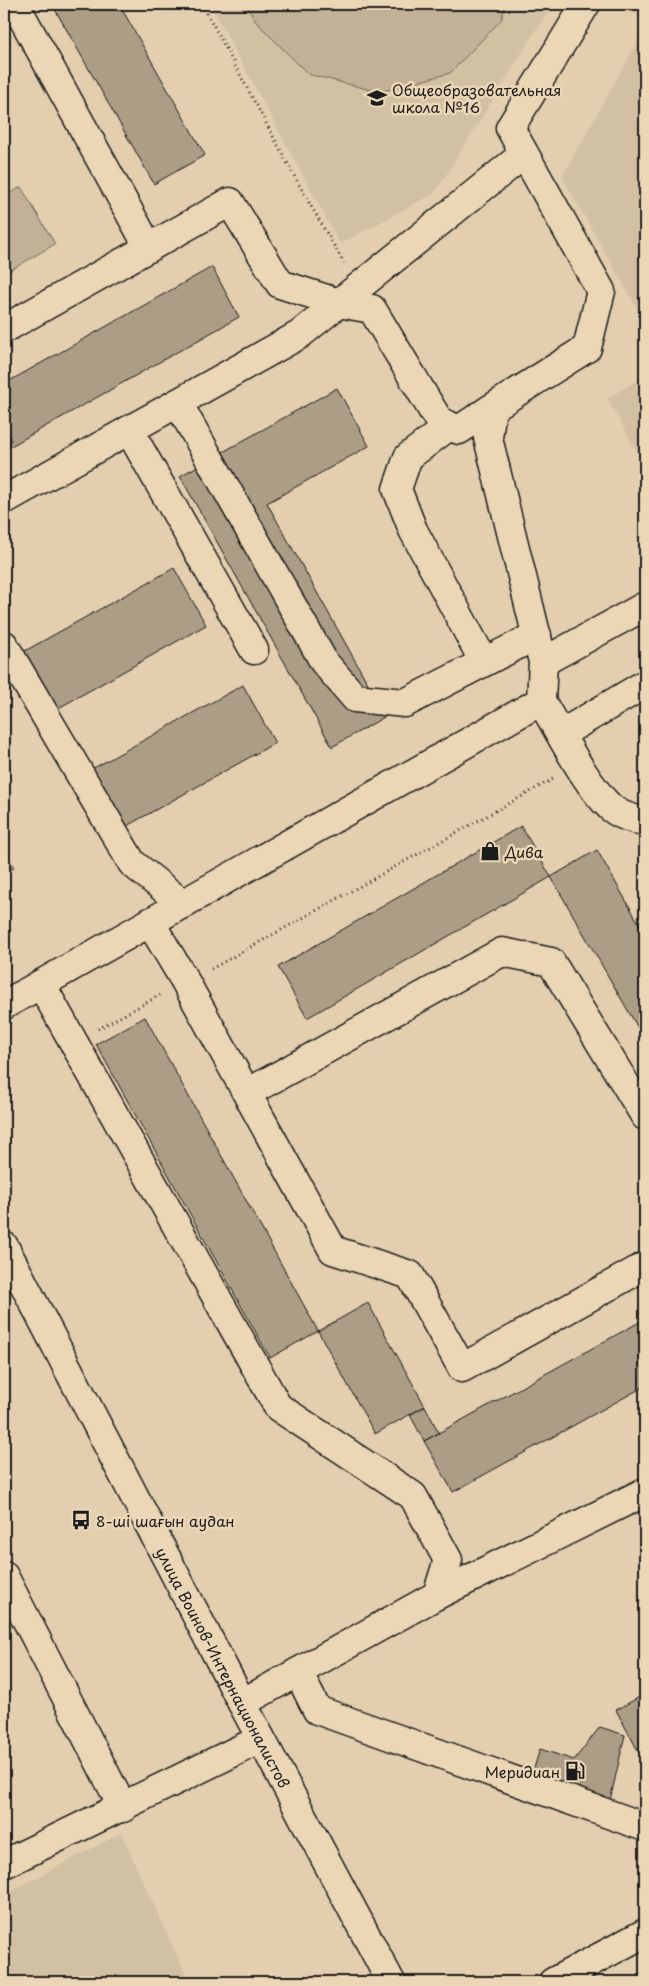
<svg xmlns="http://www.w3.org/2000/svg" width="649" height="1986" font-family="'Playpen Sans',sans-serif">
<rect width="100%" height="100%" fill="#e3cfaf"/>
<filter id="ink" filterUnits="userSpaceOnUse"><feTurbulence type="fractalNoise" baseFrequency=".02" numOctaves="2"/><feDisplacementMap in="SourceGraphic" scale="10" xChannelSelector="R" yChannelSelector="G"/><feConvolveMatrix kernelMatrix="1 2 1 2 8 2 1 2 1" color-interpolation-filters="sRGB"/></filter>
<g filter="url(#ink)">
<path fill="#d2c0a3" d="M210,4H552L435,193L340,244Z
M645,28V322L562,177Z
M645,376V466L607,398Z
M121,1833L189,1982H4V1895Z"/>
<path fill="#c2b196" stroke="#6f6659" d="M246,4H506L501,20L450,73L379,92L308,74L256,22Z
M21,187L55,244L4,274V197Z"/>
<path fill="#ac9d86" stroke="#1c1c1c" d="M52,4H119L205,155L154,184Z
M212,267L239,317L4,450V384Z
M337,388L369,446L267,503L386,716L332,747L180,476Z
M174,568L206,625L55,710L23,652Z
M243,685L275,743L125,827L92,769Z
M521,826L551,877L307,1018L278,967Z
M4,850L14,868L4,873Z
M597,850L645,934V1040L551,877Z
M145,1017L318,1331L270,1358L96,1044Z
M368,1303L425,1406L375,1434L318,1331Z
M645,1319V1386L453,1492L424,1441Z
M425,1406L439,1433L424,1441L410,1415Z
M645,1694V1758L643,1760L616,1710Z
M600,1727L625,1735L609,1805L530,1781L540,1749L574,1760Z"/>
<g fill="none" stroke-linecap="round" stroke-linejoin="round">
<defs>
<g id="minor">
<path d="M15,4L149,248"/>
<path d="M4,329L230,202L280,284L339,303L372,309L439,421L459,430L492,408"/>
<path d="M178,403L324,662L355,698L405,703L537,635"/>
<path d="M449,426L408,457L397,489L413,530L484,662"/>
<path d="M129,430L254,650"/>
<path d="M4,500L299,335L524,154"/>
<path d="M4,645L132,863L183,904"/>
<path d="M543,662L645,606"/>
<path d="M541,701C560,732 584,782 610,807C619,815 634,820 645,821"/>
<path d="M561,734L645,684"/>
<path d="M150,922L185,981L333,1250L410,1275L462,1368L645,1266"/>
<path d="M41,984L278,1407L413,1496L448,1560L437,1595L242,1703"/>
<path d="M4,1005L541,701L543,662L488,438L492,408L587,348L601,291L510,128L586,4"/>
<path d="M247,1093L502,952L551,962L645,1116"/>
<path id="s1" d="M4,1246L242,1703L391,1982"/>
<path d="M4,1576L123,1808"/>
<path d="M437,1595L645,1492"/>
<path d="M298,1672L317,1710L645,1827"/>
<path d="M4,1864L261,1739"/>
</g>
<path id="major" d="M553,1982L645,1933"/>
</defs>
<use href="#minor" stroke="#1c1c1c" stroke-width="31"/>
<use href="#major" stroke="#1c1c1c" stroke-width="31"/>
<path stroke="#1c1c1c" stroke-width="3" stroke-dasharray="1 4" stroke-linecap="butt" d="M202,4L303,192L344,263
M211,969L553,779
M98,1029L160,995"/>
<use href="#minor" stroke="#ebd6b5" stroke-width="28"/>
<use href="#major" stroke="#ebd6b5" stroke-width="28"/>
</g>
</g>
<defs>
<symbol id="school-bare" viewBox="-9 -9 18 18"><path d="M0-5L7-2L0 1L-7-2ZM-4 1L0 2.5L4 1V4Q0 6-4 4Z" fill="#1c1c1c" stroke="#ebd6b5" stroke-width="2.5" paint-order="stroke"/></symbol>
<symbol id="shop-bare" viewBox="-9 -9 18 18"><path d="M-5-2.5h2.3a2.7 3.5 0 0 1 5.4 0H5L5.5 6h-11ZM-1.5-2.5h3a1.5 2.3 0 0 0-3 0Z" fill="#1c1c1c" stroke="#ebd6b5" stroke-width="2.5" paint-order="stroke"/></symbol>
<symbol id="bus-bare" viewBox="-9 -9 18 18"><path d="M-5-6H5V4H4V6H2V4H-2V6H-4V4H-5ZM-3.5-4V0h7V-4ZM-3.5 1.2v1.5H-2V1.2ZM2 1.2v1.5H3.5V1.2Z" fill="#1c1c1c" stroke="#ebd6b5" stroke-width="2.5" paint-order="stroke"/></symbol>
<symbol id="fuel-bare" viewBox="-9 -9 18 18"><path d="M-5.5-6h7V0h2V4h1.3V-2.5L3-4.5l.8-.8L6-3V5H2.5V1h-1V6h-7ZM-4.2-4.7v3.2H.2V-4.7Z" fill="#1c1c1c" stroke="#ebd6b5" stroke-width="2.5" paint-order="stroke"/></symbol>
</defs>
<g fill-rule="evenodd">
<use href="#school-bare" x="363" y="84" width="28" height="28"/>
<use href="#shop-bare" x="476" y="837" width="28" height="28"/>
<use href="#bus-bare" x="67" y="1506" width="28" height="28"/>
<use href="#fuel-bare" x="561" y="1757" width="28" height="28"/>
</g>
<g text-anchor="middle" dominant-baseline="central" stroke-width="5" stroke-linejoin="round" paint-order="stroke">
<g font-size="15" fill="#1c1c1c" stroke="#ebd6b5" text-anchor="start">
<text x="392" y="89">Общеобразовательная<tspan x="392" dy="17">школа №16</tspan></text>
<text x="505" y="851">Дива</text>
<text x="96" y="1520">8-ші шағын аудан</text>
<text x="560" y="1771" text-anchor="end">Меридиан</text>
</g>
<g font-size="15" fill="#1c1c1c" stroke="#ebd6b5">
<text stroke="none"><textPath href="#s1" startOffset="475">улица Воинов-Интернационалистов</textPath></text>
</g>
</g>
<rect width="649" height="1986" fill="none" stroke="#ebd6b5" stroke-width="20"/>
<rect x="10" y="10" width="629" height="1966" fill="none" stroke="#1c1c1c" stroke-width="2" filter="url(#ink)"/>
</svg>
